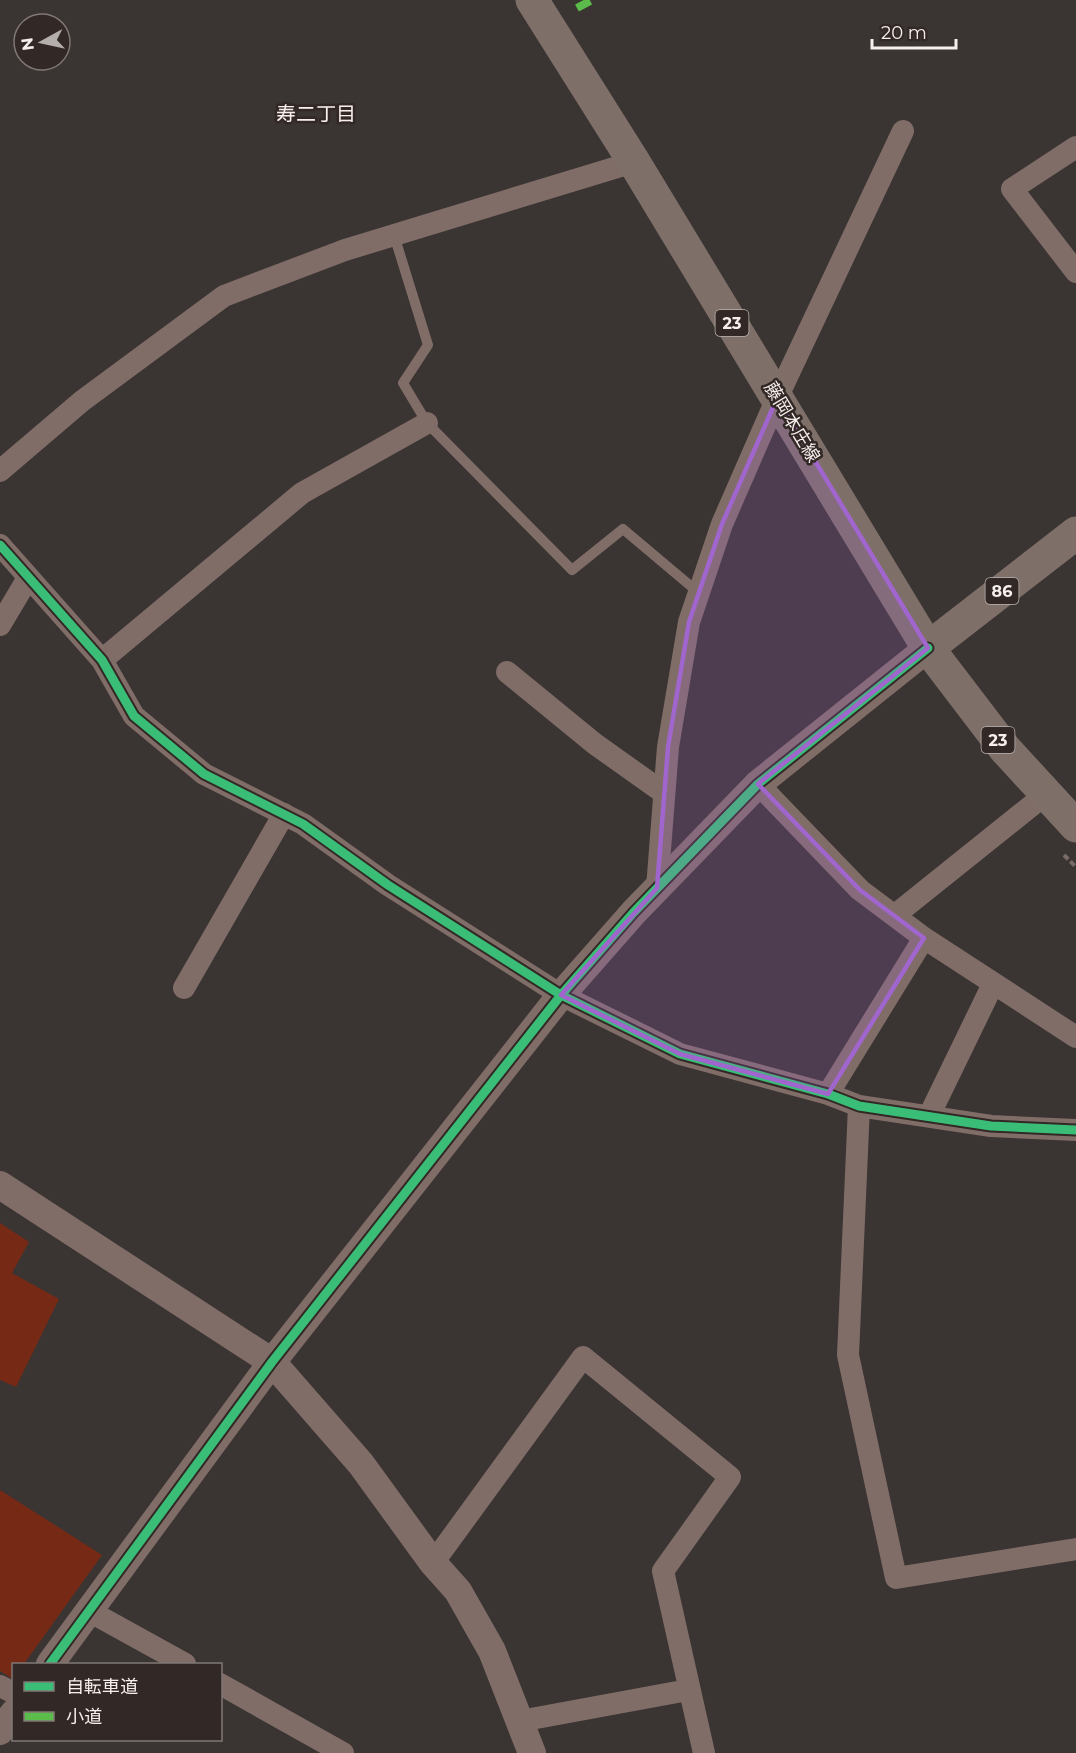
<svg xmlns="http://www.w3.org/2000/svg" width="1076" height="1753" font-family="Montserrat,'Noto Sans JP',sans-serif">
<rect width="100%" height="100%" fill="#3a3432"/>
<path fill="#762a16" d="M0,1223L29,1242L12,1273L59,1299L16,1387L0,1380Z
M0,1490L102,1555L24,1664H14L13,1679L0,1671Z"/>
<g fill="none" stroke-linecap="round" stroke-linejoin="round">
<path stroke="#776a67" stroke-width="4" stroke-dasharray="6 3" stroke-linecap="butt" d="M1064,855L1076,867"/>
<path stroke="#816d68" stroke-width="10" d="M394,235L428,345L403,383L427,423L572,570L623,529L699,593"/>
<path stroke="#816d68" stroke-width="22" d="M1076,147L1012,189L1076,272
M0,471L82,401L224,296L345,250L634,162
M0,545L102,660L134,716L204,774L303,824L388,885L561,995L680,1054L828,1094L859,1106L991,1126L1076,1130
M0,625L28,578
M102,660L302,493L427,423
M507,672L595,744L664,793
M758,784L860,890L924,938L1076,1037
M657,888L668,747L689,622L722,524L777,398L903,131
M895,915L1046,794
M184,988L284,814
M828,1094L924,938
M859,1106L848,1355L896,1578L1076,1549
M929,1116L993,984
M433,1563L583,1357L730,1477L663,1571L704,1753
M89,1611L185,1664
M220,1684L343,1753
M0,1686L14,1693
M520,1721L688,1690"/>
<path stroke="#816d68" stroke-width="28" d="M0,1185L272,1362L361,1464L433,1563L458,1591L492,1651L532,1753
M50,1664L272,1362L561,995L634,912L758,784L928,648
M0,1731L14,1713"/>
<path stroke="#7f6f69" stroke-width="33" d="M532,0L634,162L928,648L1005,749L1076,826
M928,648L1076,533"/>
<path stroke="#5cbc4b" stroke-width="8" stroke-dasharray="15 8" stroke-linecap="butt" d="M577,8L592,0"/>
<defs>
<path id="cycleway" d="M0,545L102,660L134,716L204,774L303,824L388,885L561,995L680,1054L828,1094L859,1106L991,1126L1076,1130
M50,1664L272,1362L561,995L634,912L758,784L928,648"/>
</defs>
<use href="#cycleway" stroke="#322825" stroke-width="13"/>
<use href="#cycleway" stroke="#3abd76" stroke-width="9"/>
</g>
<path fill="#a066cd" fill-opacity="0.2" stroke="#a066cd" stroke-width="4.5" stroke-linejoin="round" d="M777,398L928,648L758,784L860,890L924,938L828,1094L680,1054L561,995L657,888L668,747L689,622L722,524Z"/>
<g text-anchor="middle" dominant-baseline="central" stroke-width="5" stroke-linejoin="round" paint-order="stroke">
<g fill="#322825" stroke="#bbb3b1" stroke-width="1.5">
<rect x="715.5" y="310" width="33" height="26" rx="4.5"/>
<rect x="985.5" y="578" width="33" height="26" rx="4.5"/>
<rect x="981.5" y="727" width="33" height="26" rx="4.5"/>
</g>
<g font-size="16" font-weight="bold" fill="#f6efed">
<text x="732" y="323">23</text>
<text x="1002" y="591">86</text>
<text x="998" y="740">23</text>
</g>
<g font-size="18" fill="#f6efed" stroke="#322825">
<text transform="translate(792 422) rotate(59)">藤岡本庄線</text>
</g>
<g font-size="20" fill="#f6efed" stroke="#322825">
<text x="316" y="114">寿二丁目</text>
</g>
</g>
<rect x="12" y="1663" width="210" height="78" fill="#322825" stroke="#807875" stroke-width="1.5"/>
<rect x="24" y="1682" width="30" height="9" fill="#3abd76" stroke="#807875" stroke-width="1.5"/>
<text x="66" y="1693" font-size="18" fill="#f6efed">自転車道</text>
<rect x="24" y="1712" width="30" height="9" fill="#5cbc4b" stroke="#807875" stroke-width="1.5"/>
<text x="66" y="1723" font-size="18" fill="#f6efed">小道</text>
<g transform="translate(42 42) rotate(262)"><circle r="28" fill="#322825" stroke="#807875" stroke-width="1.5"/>
<path d="M0-4.5L10 22L0 15L-10 22Z" fill="#b4aeac"/>
<text y="-9" font-size="16" font-weight="bold" text-anchor="middle" fill="#f6efed">N</text>
</g>
<path d="M872 39v9h84v-9" fill="none" stroke="#f6efed" stroke-width="3"/>
<text x="881" y="39" font-size="18" fill="#f6efed" stroke="#322825" stroke-width="4.5" paint-order="stroke">20 m</text>
</svg>
